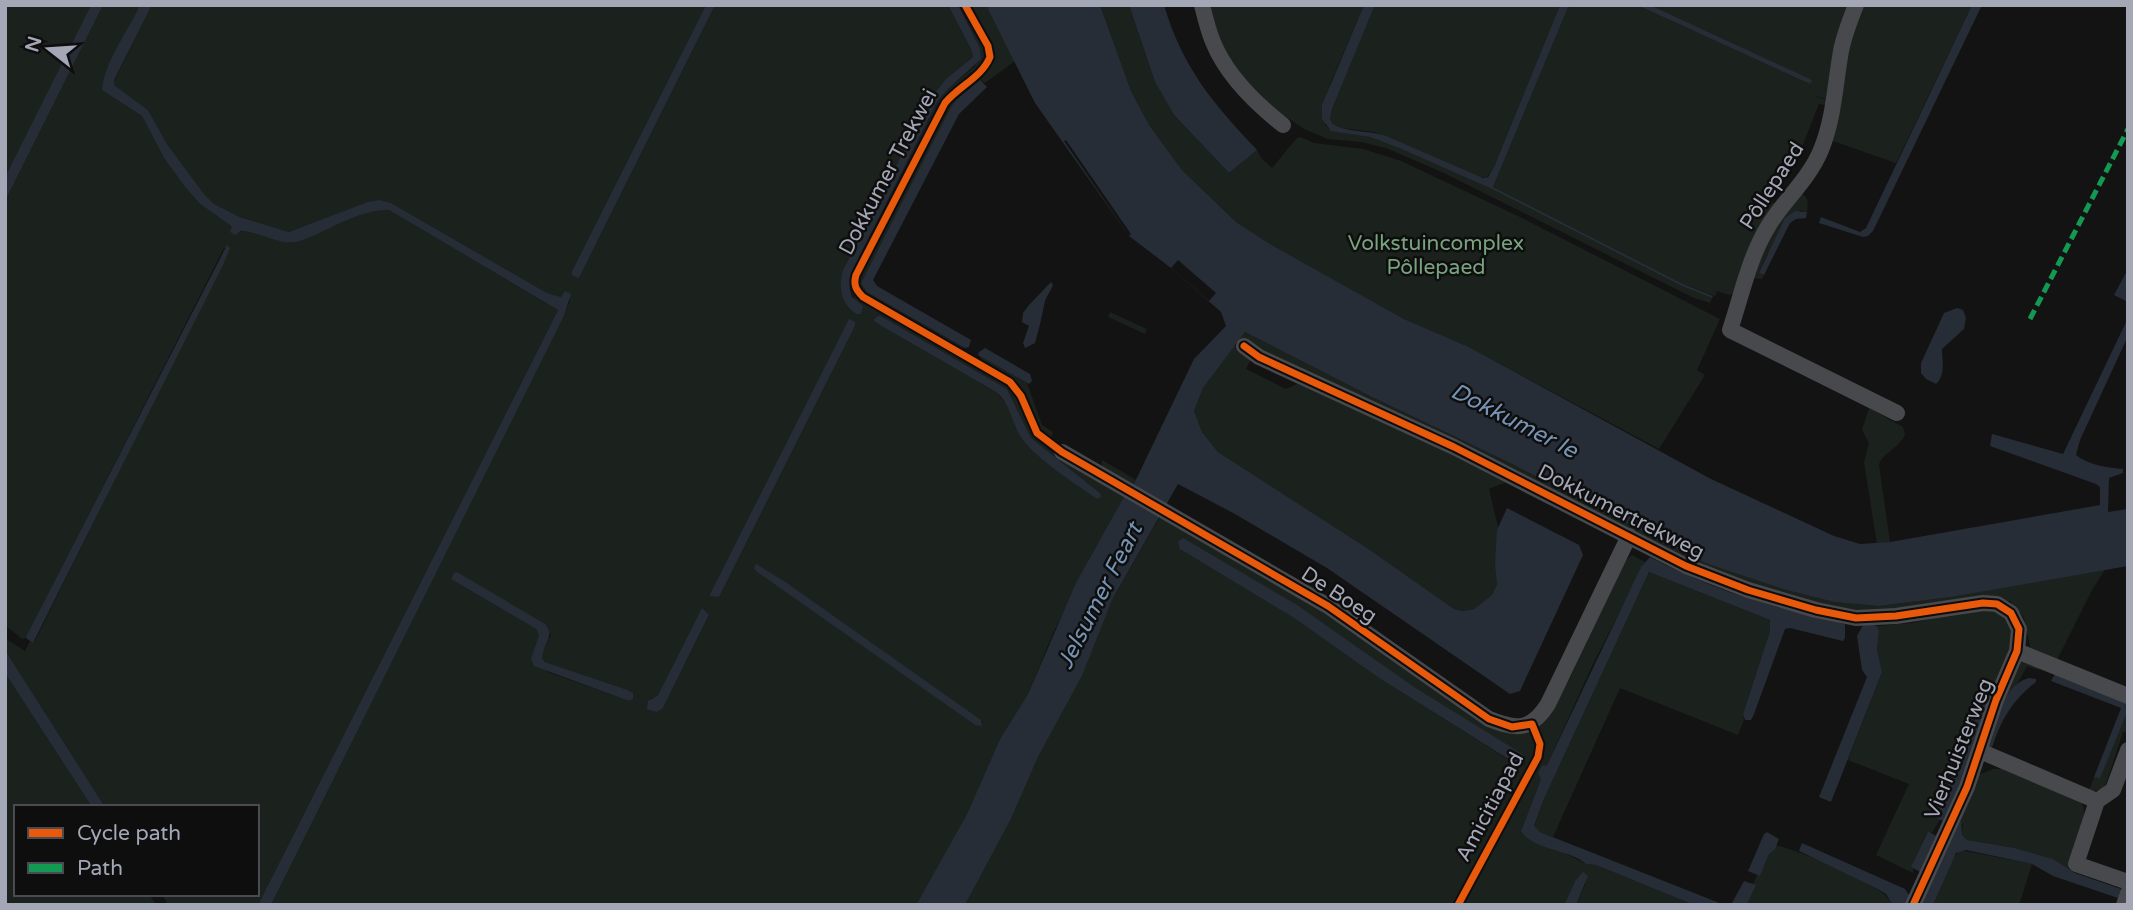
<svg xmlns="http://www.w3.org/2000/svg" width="2133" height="910" font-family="'Varela Round',sans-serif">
<rect width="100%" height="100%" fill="#131313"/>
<path fill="#1b221d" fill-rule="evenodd" d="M5,5H91L5,177Z
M103,5H140C129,29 103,65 102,90L142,116L164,158L185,187L200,204L230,225L233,227L231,232C255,228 273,244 295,241C303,240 309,236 315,233C336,223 366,208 389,210L558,310L258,905H168L162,894H257V807H105L5,650V638L25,651L30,641L33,643L36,639L230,248H224L26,638L22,639L5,625V201Z
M152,5H706L572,271L581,274L715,5H948L971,49L973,57L946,79L930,99L842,272C839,290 842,302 856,314L858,303C848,292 849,283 853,269L937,102L947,90L975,66L980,48L958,5H963L988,53L983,67L953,91L941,106L853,276V289L863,300L1004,380C1021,395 1021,415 1034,433C1054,461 1096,478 1125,495L1053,633L1028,694L1000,739L967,814L916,905H271L564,316L570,300L547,293L391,203L380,200L289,232L240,217L214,204L204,194L167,144L148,110L114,85V81ZM879,315L1007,389L1031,438L1100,493L1097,499L1029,447L1016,427L1009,407L996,392L878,324L873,320ZM849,320L855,322V326L719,597L709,596ZM754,568L783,581L983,722L975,725ZM456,582L551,635L542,653V659L545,662L628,690L633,693V699L629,701L548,672L534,651L539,635L536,629ZM702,609L709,616L663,708L650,699L658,695Z
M967,5H986L1015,61L985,83L980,80L955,101L861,283L919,322L963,347L961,351L866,296L857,284L862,270L943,111C946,107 949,102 952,98C963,86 994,74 992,54C992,41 974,17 967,5Z
M1100,5H1129L1155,82L1174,115L1229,173L1257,150L1262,159L1272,168L1296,139L1300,137L1314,143L1363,149L1401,161L1518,216L1720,319L1697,370L1705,375L1659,449L1469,347L1404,319L1270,244L1236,222L1182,170L1149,125L1131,91Z
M1208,5H1364L1330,84L1325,125L1331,130L1370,137L1399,148L1492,189L1682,286L1712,298L1710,303L1694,298L1444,173L1386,148L1361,142L1328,139L1304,129L1269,105L1239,72L1220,42Z
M1375,5H1560L1494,167L1487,177H1479L1374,132L1342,128L1332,123L1330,118L1332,109Z
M1569,5H1637L1810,84L1811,80L1650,5H1852L1831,100L1811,95L1830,101V106L1819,104L1800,152L1770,201L1778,206L1736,293L1729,295L1717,291L1715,296L1683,284L1493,187Z
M1860,5H1972L1896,163L1830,140L1843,68Z
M1801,194C1809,197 1808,204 1807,212L1800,210L1767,255L1759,273L1764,275L1762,279L1750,278L1764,244Z
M1110,312L1147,329L1145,334L1108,317Z
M1245,332L1372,397L1512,464L1705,563L1786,590L1834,602L1879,606L1951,597L2106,568L2091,592L2056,662L2031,651L2024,618L2010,601L1901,612H1846L1709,571L1253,348L1240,338Z
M1234,345L1252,357L1246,369L1286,389L1303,381L1511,480L1489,489L1498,527L1497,584L1492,595L1474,609L1463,611L1454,609L1370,550L1218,452L1202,432L1194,411L1203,388Z
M980,356L1027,383L1042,425L1053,432L1050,442C1030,428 1031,405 1017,387C1007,374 985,371 980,356Z
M1869,408L1903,427L1905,435C1897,450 1882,453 1879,465L1890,542L1877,544L1864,462L1869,443L1862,430Z
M1102,460L1136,480L1131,490L1102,468Z
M1161,515L1324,612L1490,728L1500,731L1531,730L1537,746L1533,762L1455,905H965L1011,819L1038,757L1082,676L1113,598ZM1180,549L1524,755L1526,760L1525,764L1520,767L1379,678L1294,618Z
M1632,555L1645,562L1592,666L1547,765L1542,767L1541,779L1521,831L1586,864L1596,865L1694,905H1576L1586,883L1575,881L1564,905H1460L1537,765L1541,752L1539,727L1548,716L1570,678L1625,561Z
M1649,572L1770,620V631L1743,714L1744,720L1738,735L1620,688L1553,837L1540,832L1534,827L1543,801Z
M1981,608C1986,609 1993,610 1998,612C2031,627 1998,685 1989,708L1981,703L1934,817L1940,819L1932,833L1928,831L1926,834L1913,863V873L1876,855L1909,784L1848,760L1882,672L1877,649L1879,631L1877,626L1912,623Z
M2024,660L2038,667L2039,670L2027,666L2018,683L2005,698L2021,661Z
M5,673L92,807H16V894H149L156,905H5Z
M2127,710L2128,730L2127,732H2123L2104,790L2089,791L2094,777H2100Z
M1993,769H2002L2081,802C2092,820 2074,851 2068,869L2053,859L2015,848L1967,840L1962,835L1963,823L1928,879L1978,775Z
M1776,845C1799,851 1885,884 1893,905H1747L1756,885L1753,884L1757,875H1760L1769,854Z
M1960,850L2032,864L2019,905H1933L1952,860Z"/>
<path fill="#262d36" d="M91,5H103L5,201V177Z
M140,5H152L114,80V85L148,110L167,144L204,194L214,204L240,217L289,232L368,202L380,200L391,203L547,293L561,297L565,291L571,294L564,316L271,905H258L558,310L389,210C361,208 326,232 300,241C281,247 259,231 240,231L236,235L230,232L232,227L230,225L200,204L185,187L164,158L142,116L102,90C103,64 129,29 140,5Z
M706,5H715L581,274L578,278L572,275V271Z
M948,5H958L980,48L981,59L947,90L937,102L853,269L850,290L852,297L863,306L861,314H856C841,302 839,291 842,272L930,99L946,79L973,57L971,49Z
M986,5H1100L1131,91L1149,125L1182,170L1236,222L1270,244L1404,319L1469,347L1711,479L1834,536L1860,544L1890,542L2100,505V487L2096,484L1990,446L1992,434L2063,454L2128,318V336L2080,440L2076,455C2088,465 2109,468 2123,469V473L2109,478L2108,512L2128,509V566L1951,597L1879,606L1834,602L1786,590L1705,563L1512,464L1372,397L1245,332L1203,388L1194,411L1202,432L1218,452L1370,550L1454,609L1463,611L1474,609L1492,595L1497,584L1495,563L1497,530L1507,508L1579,545L1583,555L1520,691L1510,694L1327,568L1235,514L1178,484L1113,598L1082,676L1038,757L1011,819L965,905H916L967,814L1000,739L1028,694L1076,583L1125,495L1131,490L1194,359L1226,326L1221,312L1171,268L1129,236L1035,103Z
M1129,5H1164C1183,69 1213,103 1257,150L1229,173L1174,115L1155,82Z
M1364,5H1375L1332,109L1330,118L1332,123C1346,133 1369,130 1386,136L1483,178L1488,177L1494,167L1560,5H1569L1493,187L1683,284L1713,296L1712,298L1682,286L1492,189L1399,148L1370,137L1331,131L1322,119V105Z
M1637,5H1650L1812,80L1810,84Z
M1972,5H1982L1873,231L1868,236L1863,237L1819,223L1821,217L1860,232L1866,228Z
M980,80L987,87L959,114L873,280L877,286L971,340L969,347L965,348L867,292L861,283L950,109L955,101Z
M1795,211L1807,212L1806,218L1796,219L1790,223L1764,275L1759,273L1785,218Z
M227,245L230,248L223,265L33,643L26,638L27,635Z
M2128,269V302L2114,295Z
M1051,282L1053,285C1051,290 1047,296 1045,301C1042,316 1039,329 1035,343L1025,348L1023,343L1029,326L1022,322L1023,313L1029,305Z
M1957,308L1963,310L1966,318L1964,329L1942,349C1942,362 1946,374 1936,384L1926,379L1921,373V363L1944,313Z
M879,315L1007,389L1031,438L1100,493L1101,497L1097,499C1076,484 1038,460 1023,440C1011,424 1012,405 996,392L878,324L873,320Z
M849,319L855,322V326L719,597L709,596Z
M985,348L1030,374L1032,381L1029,384L978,355L979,352Z
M1183,538L1297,605L1417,689L1524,755L1526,760L1521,767L1379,678L1294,618L1180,549L1178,542Z
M1650,557C1711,590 1777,609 1845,624V638L1843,641L1790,628L1785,629L1754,714L1751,720H1745L1743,714L1770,631V620L1649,572L1543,801L1534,826L1540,832L1722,904L1732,903L1744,881L1756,885L1747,905H1694L1596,865L1586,864C1569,849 1534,851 1521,831L1541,779L1538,773L1542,766L1547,765L1641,567Z
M756,564L784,581L981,720L982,726L975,725L756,571L754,568Z
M457,572L545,624C556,637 542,644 542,659L545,662L628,690L633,693V699L629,701L534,666L531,659L539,635L536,629L451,579L454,573Z
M702,608L709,615L663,708L657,712L647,709L648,701L658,695Z
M1870,624L1877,626L1879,631L1877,649L1882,672L1831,802L1819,797L1867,677L1862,670L1857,636L1863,625Z
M5,650L105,807H92L5,673Z
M2055,674L2128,702V710L2100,778L2094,777L2121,708L2051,681Z
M2029,678L2036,679V682C2013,700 2002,718 1993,745L1990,749L1988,746C1996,723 2001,686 2029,678Z
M1983,700L1988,701L1965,774L1943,821L1934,817Z
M1961,821L1962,835L1967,840L2015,848L2053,859L2075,873L2121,889L2118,898L2053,876L2032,864L1966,850L1956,853L1933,905H1920L1956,825Z
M1928,831L1936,836L1920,872L1911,867Z
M1767,832L1779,839L1775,849L1769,854L1760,876L1748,871L1764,834Z
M1802,843L1905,889L1909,895L1906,905H1893L1886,894L1874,887L1799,851Z
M1583,872L1588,876L1576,905H1564L1575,881Z"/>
<path fill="#131313" d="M1066,140L1131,234L1129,236L1064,141Z
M1178,260L1216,293L1209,301L1171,268Z"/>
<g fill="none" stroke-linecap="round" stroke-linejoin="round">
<path stroke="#47494c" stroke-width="16" d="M1202,5C1205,17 1208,30 1213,42C1226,74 1255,103 1283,125
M1856,5C1850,20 1844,35 1841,51C1835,85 1834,118 1821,150C1809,179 1785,199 1769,225C1749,257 1742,294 1730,330L1897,413
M1244,346L1259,357L1454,447L1686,566L1748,590L1816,610L1856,618L1896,616L1983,603L1997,604L2011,613L2019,629L2017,651L1996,700L1967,787L1913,905
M1062,452L1328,606L1489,719C1516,730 1531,731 1548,704L1629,536
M2017,651L2128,696
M1980,751L2097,801L2113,790L2128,750
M2097,801L2076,864L2128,882
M2124,905L2128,893"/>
<path stroke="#139951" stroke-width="5" stroke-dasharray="10 5" stroke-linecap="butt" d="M2030,319L2128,129"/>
<defs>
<path id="cycleway" d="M965,5L988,46L990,57C982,77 959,86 945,103L856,275C853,285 856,290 863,297L1010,382L1021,396L1037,433L1062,452L1328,606L1489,719L1512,727L1532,724L1540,744L1538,757L1458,905
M1244,346L1259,357L1454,447L1686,566L1748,590L1816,610L1856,618L1896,616L1983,603L1997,604L2011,613L2019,629L2017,651L1996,700L1967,787L1913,905"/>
</defs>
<use href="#cycleway" stroke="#0e0e0f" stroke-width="11"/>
<use href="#cycleway" stroke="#e8590c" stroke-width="7"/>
</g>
<g text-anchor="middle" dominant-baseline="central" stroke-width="5" stroke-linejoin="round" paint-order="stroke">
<g font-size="21" fill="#a3a7b6" stroke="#0e0e0f">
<text transform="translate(888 172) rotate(-62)">Dokkumer Trekwei</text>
<text transform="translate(1772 186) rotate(-57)">Pôllepaed</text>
<text transform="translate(1621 512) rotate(27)">Dokkumertrekweg</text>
<text transform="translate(1339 595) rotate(33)">De Boeg</text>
<text transform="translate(1959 749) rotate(-68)">Vierhuisterweg</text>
<text transform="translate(1490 807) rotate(-62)">Amicitiapad</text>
</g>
<g font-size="21" fill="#78a37e" stroke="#0e0e0f">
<text x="1436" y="243">Volkstuincomplex<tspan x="1436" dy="24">Pôllepaed</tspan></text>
</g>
<g font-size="23" font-style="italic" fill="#7793b4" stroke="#0e0e0f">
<text transform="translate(1514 421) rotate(27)">Dokkumer Ie</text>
<text transform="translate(1100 596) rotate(-63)">Jelsumer Feart</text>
</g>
</g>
<rect width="2133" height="910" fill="none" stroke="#a3a7b6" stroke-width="14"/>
<rect x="14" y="805" width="245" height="91" fill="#0e0e0f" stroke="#4a4b52" stroke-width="2"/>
<rect x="28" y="828" width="35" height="10" fill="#e8590c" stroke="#4a4b52" stroke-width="2"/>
<text x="77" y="840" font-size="21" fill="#a3a7b6">Cycle path</text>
<rect x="28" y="863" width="35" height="10" fill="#139951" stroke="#4a4b52" stroke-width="2"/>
<text x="77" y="875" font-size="21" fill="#a3a7b6">Path</text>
<g transform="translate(49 49) rotate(287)" stroke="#0e0e0f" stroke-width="5" paint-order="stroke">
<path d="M0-5L12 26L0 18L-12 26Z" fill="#a3a7b6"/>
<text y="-10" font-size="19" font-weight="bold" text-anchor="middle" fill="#a3a7b6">N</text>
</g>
</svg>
